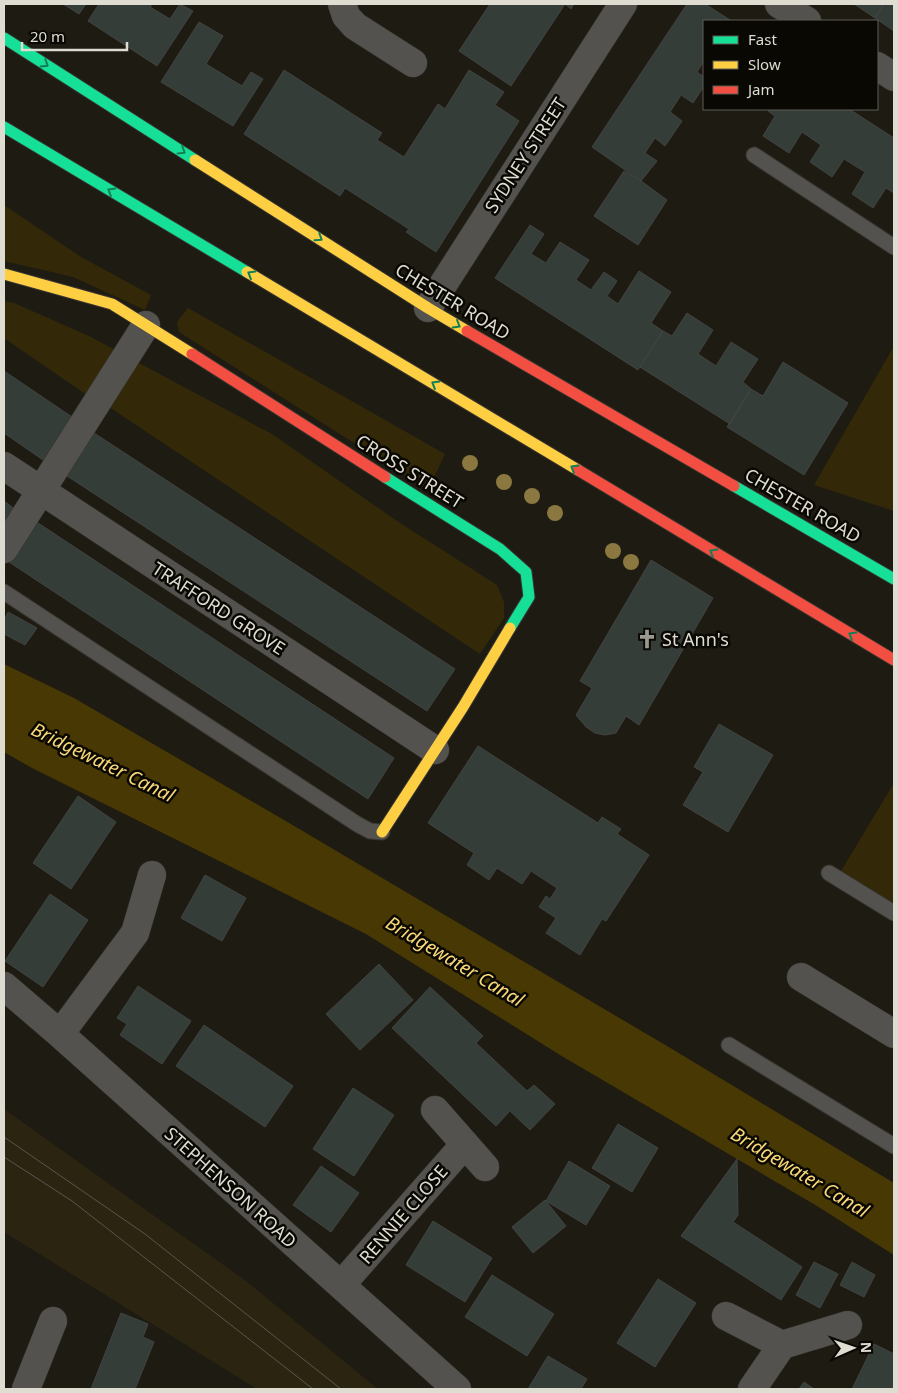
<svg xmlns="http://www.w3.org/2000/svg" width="898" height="1393" font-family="'Noto Sans',sans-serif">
<rect width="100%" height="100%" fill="#1e1b13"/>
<path fill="#2b2410" d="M4,1109L246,1281L378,1389H257L4,1232Z"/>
<path fill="#332908" d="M4,205L81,257L151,295L145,310L73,277L4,261Z
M4,301L14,303L89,336L119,352L91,398L4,338Z
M188,308L445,454L428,490L179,332L177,322Z
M894,346V511L814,485Z
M137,362L272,434L397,521L497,585L504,602V618L480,654L109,407Z
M894,783V903L841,871Z"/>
<path fill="#483803" d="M4,664L74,698L284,820L672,1049L894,1183V1255L817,1206L560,1055L366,934L32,768L4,752Z"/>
<path fill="#353d39" stroke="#424442" d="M63,4H86L79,14Z
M99,4H152L150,7L170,19L180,4L193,11L157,66L88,21Z
M490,4H574L571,9L565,4L511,86L459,51Z
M687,4H705L730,20L704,21V61L697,72L704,77V86L693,103L681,95L670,112L682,121L665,146L655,138L645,153L657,161L641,181L592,147Z
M854,4H884L875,18Z
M884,4H894V31L875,18Z
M199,22L223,36L206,64L242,86L251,72L263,79L233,126L161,82Z
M284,70L382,133L377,140L404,157L438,104L445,109L469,70L504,92L495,105L519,121L436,252L406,232L409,229L345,188L340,196L244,134Z
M770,109H849L894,138V193L886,188L873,208L852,194L865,172L844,159L832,177L810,162L821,145L802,132L789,153L763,136L775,116L768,111Z
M624,171L641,181L667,200L638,245L594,216Z
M530,225L544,234L531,254L546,263L560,242L589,260L576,280L591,290L604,272L617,281L607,296L618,304L639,271L671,292L651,323L663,331L638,370L495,278Z
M687,313L713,330L698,354L716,366L731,342L758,359L743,382L751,389L730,424L640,367L663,331L672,336Z
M783,362L848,403L804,475L727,427L751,389L763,396Z
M4,371L75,419L46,462L4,433Z
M91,431L455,669L427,711L64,474Z
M4,501L16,510L4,528Z
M32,519L394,758L368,799L6,560Z
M651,560L713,598L639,725L626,716L616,733L605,735L595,733L586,727L576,715L592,688L580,681Z
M8,612L37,628L25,645L4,634V621Z
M719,724L773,755L728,832L683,805L703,772L694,767Z
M478,746L598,823L602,817L621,829L617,834L649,855L606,921L602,919L580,955L546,933L556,918L539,907L546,896L550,899L557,888L531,871L522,884L497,868L489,880L467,865L474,853L428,823Z
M78,796L116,822L71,889L33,863Z
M205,875L246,898L222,941L181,918Z
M50,894L88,920L43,987L5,961Z
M379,964L413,1000L360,1050L326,1014Z
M138,986L191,1021L162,1064L120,1035L127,1024L117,1018Z
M430,987L483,1036L476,1043L527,1091L534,1085L555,1104L530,1130L510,1111L496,1126L392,1028Z
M204,1025L293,1086L265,1127L176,1066Z
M353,1088L394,1115L354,1176L313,1149Z
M618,1124L658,1148L632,1192L592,1168Z
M737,1159L738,1215L733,1222L802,1267L781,1300L681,1236Z
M569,1161L610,1186L586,1225L546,1201Z
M321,1166L359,1193L331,1232L293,1205Z
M545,1200L566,1226L533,1253L512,1227Z
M433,1221L492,1258L465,1302L406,1265Z
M814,1262L838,1274L820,1308L796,1295Z
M852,1262L875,1275L864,1297L840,1285Z
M492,1275L554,1314L527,1356L465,1317Z
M658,1279L696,1303L655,1367L617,1343Z
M121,1313L148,1324L143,1337L154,1342L135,1389H91Z
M874,1344L894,1354V1389H852Z
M548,1356L587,1379L581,1389H528Z
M804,1382L814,1389H799Z"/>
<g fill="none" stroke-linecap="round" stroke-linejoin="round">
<defs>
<path id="lane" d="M754,155L894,247
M4,592L357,824L370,831L382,832
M829,873L894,913
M729,1045L894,1146"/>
<path id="street" d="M342,4L346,16L355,26L413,63
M779,4L807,21
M877,66L894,77
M428,308L623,4
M4,466L435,750
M4,549L146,325
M801,977L894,1034
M4,986L60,1034L457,1389
M60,1034L135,933L152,875
M435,1110L485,1167
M341,1285L465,1144
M726,1316L782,1345
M26,1389L53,1321
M752,1389L782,1345L848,1325"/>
<path id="fast" d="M4,38L195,160
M4,127L247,272
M385,477L500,549L526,572L529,597L510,628
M734,486L894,579"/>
<path id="slow" d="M195,160L428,308L467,331
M247,272L578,470
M4,274L112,304L192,354
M382,832L463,707L510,628"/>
<path id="jam" d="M467,331L734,486
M192,354L385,477
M578,470L894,660"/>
</defs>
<use href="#lane" stroke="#38352f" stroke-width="17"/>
<use href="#street" stroke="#38352f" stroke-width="29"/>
<use href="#fast" stroke="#38352f" stroke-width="13"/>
<use href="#slow" stroke="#38352f" stroke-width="13"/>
<use href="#jam" stroke="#38352f" stroke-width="13"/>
<use href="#lane" stroke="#54524e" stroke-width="15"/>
<use href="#street" stroke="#54524e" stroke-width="28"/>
<use href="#fast" stroke="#16e098" stroke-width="11"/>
<use href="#slow" stroke="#ffcf43" stroke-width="11"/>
<use href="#jam" stroke="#f24e42" stroke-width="11"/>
<path stroke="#575651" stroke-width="1" d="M4,1137L145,1234L341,1389
M4,1157L72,1201L313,1389"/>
</g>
<g fill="#8b7840">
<circle cx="470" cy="463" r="8"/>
<circle cx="504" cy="482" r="8"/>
<circle cx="532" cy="496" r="8"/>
<circle cx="555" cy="513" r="8"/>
<circle cx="613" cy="551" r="8"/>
<circle cx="631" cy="562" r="8"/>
</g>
<defs><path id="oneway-chevron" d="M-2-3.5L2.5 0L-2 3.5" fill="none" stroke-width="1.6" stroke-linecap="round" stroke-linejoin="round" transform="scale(1.25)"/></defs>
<g stroke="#117f55">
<use href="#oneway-chevron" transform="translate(45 64) rotate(32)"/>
<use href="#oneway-chevron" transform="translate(182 151) rotate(32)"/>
<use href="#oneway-chevron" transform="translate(111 191) rotate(-149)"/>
<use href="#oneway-chevron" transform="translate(319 238) rotate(33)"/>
<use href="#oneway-chevron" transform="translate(251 274) rotate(-149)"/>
<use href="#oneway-chevron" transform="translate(457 325) rotate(30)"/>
<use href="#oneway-chevron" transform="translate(435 384) rotate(-149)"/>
<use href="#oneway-chevron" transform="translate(574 468) rotate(-149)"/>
<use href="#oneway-chevron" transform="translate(713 552) rotate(-149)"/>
<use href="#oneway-chevron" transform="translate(852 635) rotate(-149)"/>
</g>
<defs>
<symbol id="church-bare" viewBox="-9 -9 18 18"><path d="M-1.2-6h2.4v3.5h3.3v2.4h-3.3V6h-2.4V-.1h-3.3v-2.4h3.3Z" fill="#9b988f" stroke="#0a0803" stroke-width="2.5" paint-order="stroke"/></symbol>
</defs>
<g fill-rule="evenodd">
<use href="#church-bare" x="633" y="625" width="28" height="28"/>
</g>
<g text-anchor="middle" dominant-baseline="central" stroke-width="5" stroke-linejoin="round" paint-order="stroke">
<g font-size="18" fill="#dfdcd2" stroke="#0a0803">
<text transform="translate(525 155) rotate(-57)">SYDNEY STREET</text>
<text transform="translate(453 301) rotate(31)">CHESTER ROAD</text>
<text transform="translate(410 471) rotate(32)">CROSS STREET</text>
<text transform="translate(803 505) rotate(30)">CHESTER ROAD</text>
<text transform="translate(219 608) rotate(33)">TRAFFORD GROVE</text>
<text transform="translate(231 1187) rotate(42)">STEPHENSON ROAD</text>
<text transform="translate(403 1214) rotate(-49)">RENNIE CLOSE</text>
</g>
<g font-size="18" fill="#dfdcd2" stroke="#0a0803" text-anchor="start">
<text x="662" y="639">St Ann's</text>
</g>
<g font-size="19" font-style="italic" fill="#f8d777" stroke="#0a0803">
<text transform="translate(103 762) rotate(26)">Bridgewater Canal</text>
<text transform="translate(455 961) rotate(31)">Bridgewater Canal</text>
<text transform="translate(800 1172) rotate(31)">Bridgewater Canal</text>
</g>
</g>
<rect width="898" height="1393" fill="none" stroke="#dfdcd2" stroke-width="10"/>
<rect x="703" y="20" width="175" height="90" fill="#0a0803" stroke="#5f5d56"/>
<rect x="713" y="36" width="25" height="8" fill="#16e098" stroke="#5f5d56"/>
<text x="748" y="45" font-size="15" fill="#dfdcd2">Fast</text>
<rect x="713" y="61" width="25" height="8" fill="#ffcf43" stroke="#5f5d56"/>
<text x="748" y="70" font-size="15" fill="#dfdcd2">Slow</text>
<rect x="713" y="86" width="25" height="8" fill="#f24e42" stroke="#5f5d56"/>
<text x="748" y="95" font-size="15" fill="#dfdcd2">Jam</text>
<g transform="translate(853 1348) rotate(88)" stroke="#0a0803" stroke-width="4" paint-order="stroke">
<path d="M0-4L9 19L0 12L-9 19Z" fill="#dfdcd2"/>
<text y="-8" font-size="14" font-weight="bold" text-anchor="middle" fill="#dfdcd2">N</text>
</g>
<path d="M22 42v8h105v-8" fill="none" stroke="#dfdcd2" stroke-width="2.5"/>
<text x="30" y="42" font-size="15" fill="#dfdcd2" stroke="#0a0803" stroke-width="4" paint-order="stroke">20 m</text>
</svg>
